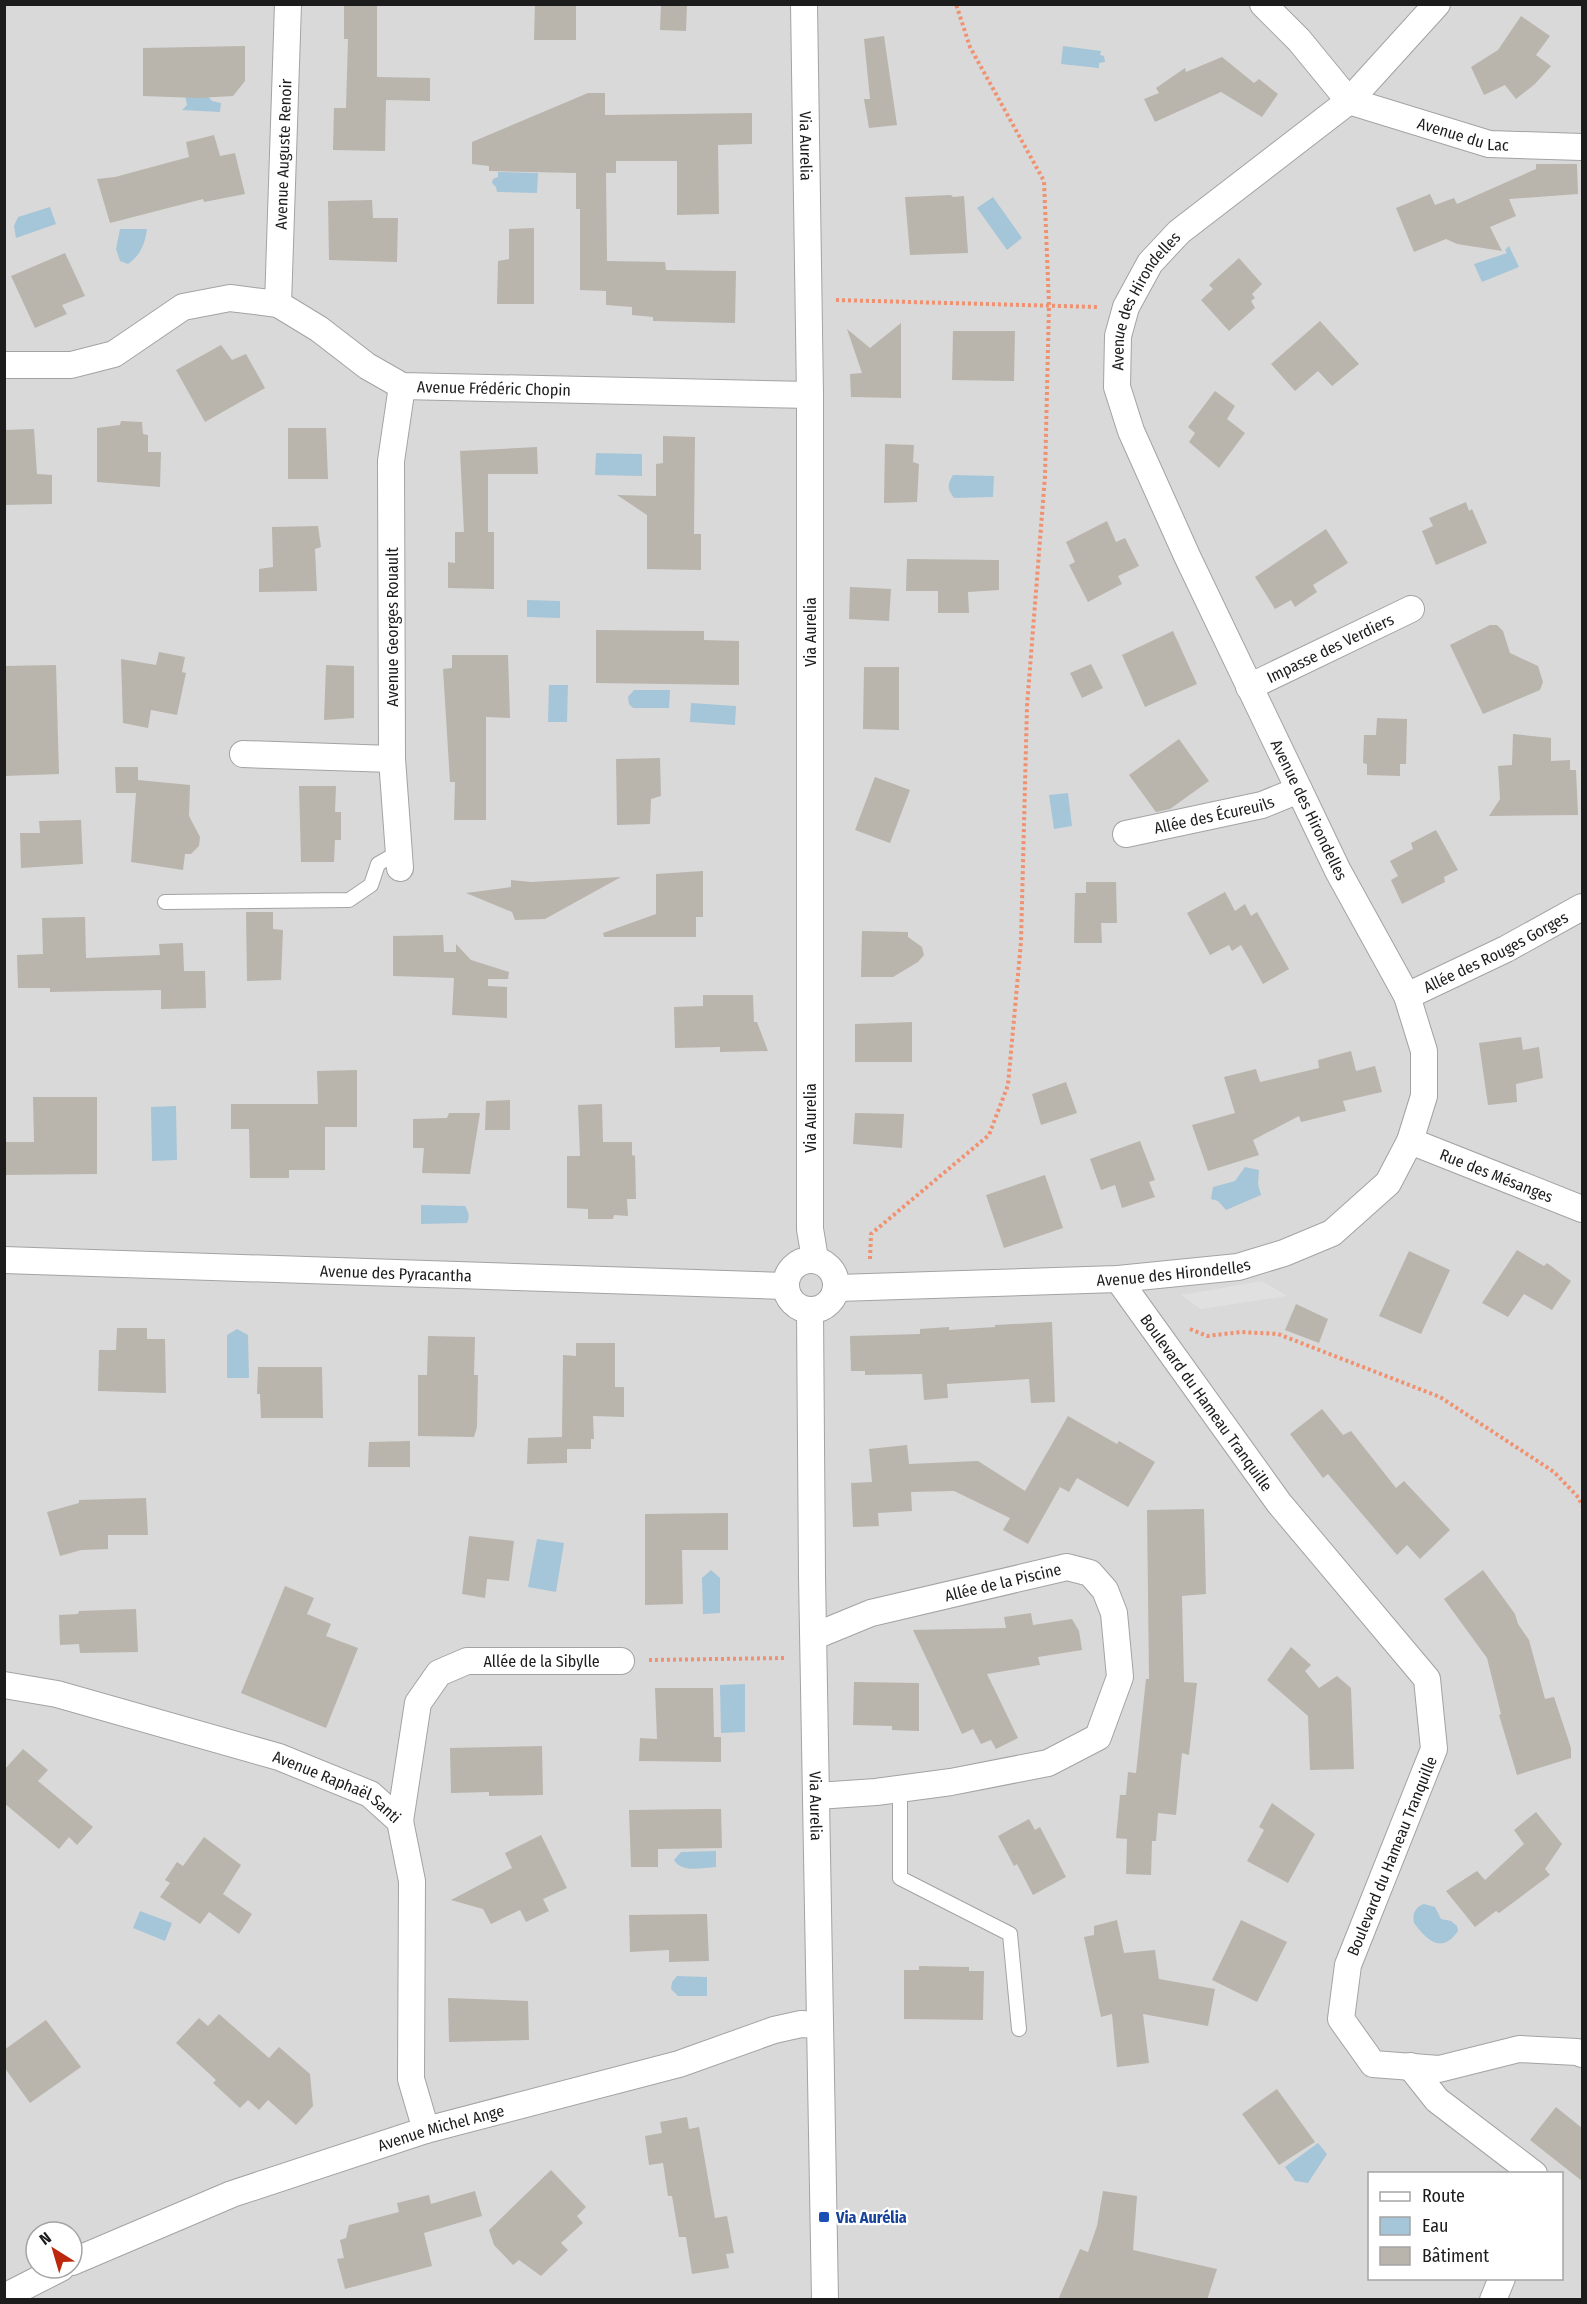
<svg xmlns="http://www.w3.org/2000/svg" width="1587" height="2304" font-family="'Fira Sans Condensed',sans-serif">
<rect width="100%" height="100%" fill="#edebe3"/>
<path fill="#dad9d9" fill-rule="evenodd" d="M5,5H1582V2299L5,2300ZM1370,2174H1562V2278H1370ZM36,2232H72V2268H36Z"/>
<path fill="#e0e0e0" d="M1262,1281L1287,1296L1201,1309L1181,1295Z"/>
<path fill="#a5c5d8" d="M1063,46L1101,51L1100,55L1104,56L1105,62L1099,63V68L1061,64Z
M185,95H207L212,101L221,103L220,112L182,110L187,105Z
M498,172L538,173L537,193L497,192L496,187L492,183L493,179L498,177Z
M993,197L1022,238L1007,250L977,208Z
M50,207L56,224L16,238L14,226L18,217Z
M120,229H147C145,244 140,256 128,264L120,261L116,249Z
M1509,246L1519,267L1482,282L1474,264L1507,253L1505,250Z
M596,453L642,454V476L595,475Z
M953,475L994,476L993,497L954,498C947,489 947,485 953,475Z
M527,600L560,601V618L527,617Z
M549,685H568L567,722H548Z
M634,690H670L669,708H633L629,704L628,697Z
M691,703L736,706L735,725L690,722Z
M1068,793L1072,826L1054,829L1049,795Z
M176,1106L177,1160L152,1161L151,1107Z
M1245,1167L1259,1170L1258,1184L1261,1195L1226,1210L1218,1201L1211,1199L1213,1187L1235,1181Z
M421,1205L465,1206C469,1213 470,1216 467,1223L421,1224Z
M237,1329L248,1335L249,1378H227V1335Z
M537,1539L564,1543L556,1592L528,1587Z
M711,1570L720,1578V1613L703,1614L702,1578Z
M745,1684V1732L721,1733L720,1685Z
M716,1851V1867C702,1868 681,1873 674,1860L681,1852Z
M1424,1904L1435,1907L1441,1919L1451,1921L1457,1926L1458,1931C1441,1955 1427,1940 1414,1923C1412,1914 1415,1907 1424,1904Z
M140,1911L172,1923L165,1941L133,1928Z
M677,1976L707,1977V1996H678L671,1989L672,1982Z
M1318,2143L1327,2154L1308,2183L1295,2181L1285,2167Z"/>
<path fill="#b9b4ac" d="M344,4H377V77L430,78V101L386,100L385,151L333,150L334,108H346L348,39H344Z
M535,4H576V40H534Z
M661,4H687L686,31L660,30Z
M1521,16L1550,36L1536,55L1551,66L1535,84L1516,99L1505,85L1484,95L1471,67L1498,50Z
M884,36L897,125L869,128L864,99H870L864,39Z
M245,46V81L233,96L198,98L143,96V48Z
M1222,57L1254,83L1259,79L1278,94L1262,117L1221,92L1155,122L1144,99L1159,93L1156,88L1185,68L1186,72Z
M588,93H605V115L752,113V144L718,145L719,214L677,215V161H616V173H606L607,261L665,262L666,270L736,271L735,323L653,321V317L632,315V307L606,305V291L580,290V209H576V173L489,171V166L472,164V142Z
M214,135L220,156L235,153L245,194L204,202L203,199L110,223L97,179L115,177L189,157L186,142Z
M1536,164H1577L1578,194L1509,199L1516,216L1490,227L1502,251L1457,244L1446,239L1414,252L1396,208L1430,194L1435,205L1454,198L1457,204L1536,169Z
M951,195L953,197L964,196L968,253L910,255L905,197Z
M372,200L373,218H398L397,262L329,260L328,201Z
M534,228V304H497L498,261L509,259V229Z
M65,253L85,296L62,305L67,314L35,328L11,276Z
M1239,258L1262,284L1252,294L1255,298L1251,301L1255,308L1229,331L1201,300L1213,289L1209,285Z
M1320,321L1359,364L1332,386L1318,371L1295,391L1271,364Z
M901,323V398L851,397L850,374L862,373L847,329L870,348Z
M953,331H1015L1014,381L952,380Z
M221,345L232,360L246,354L265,388L205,422L176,370Z
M1215,391L1235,406L1227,419L1245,433L1219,468L1189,442L1195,433L1188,427Z
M121,421L142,422L143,434L148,435V452H161L160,487L97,482V428L120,425Z
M288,428H326L328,479H288Z
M34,429L37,474L52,475V504L4,505V430Z
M663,436L695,437L694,534H701V570L647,569V515L617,495L656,496V464L663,463Z
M885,444L914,445L913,462L919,464L917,502L884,503Z
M537,447L538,474H488V532H494V589L448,588V562L455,563V532H464L460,451Z
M1466,502L1469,511L1472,509L1487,543L1436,565L1422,531L1433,526L1429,518Z
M1107,521L1116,542L1125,538L1139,566L1118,576L1122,584L1088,602L1069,565L1075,562L1066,542Z
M318,526L321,547L315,549L317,591L259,592V569L273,567L272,527Z
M1326,529L1348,563L1313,585L1317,592L1295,607L1291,600L1275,609L1255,577Z
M907,559L999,560V590L968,592L969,613H938V591H906Z
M850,587L891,589L889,621L849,619Z
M1490,625H1497L1503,631L1510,653L1538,666L1543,682L1540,690L1483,714L1450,645Z
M596,630L704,631V640L739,641V685L596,683Z
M1173,631L1197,684L1145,707L1122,655Z
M159,652L185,657L182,672L186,673L177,715L151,710L148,728L123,723L121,659L156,665Z
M452,655H508L510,718L486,717V820H454L455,782H450L443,669L452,668Z
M1091,664L1103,688L1082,698L1070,673Z
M56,665L59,774L4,776V666Z
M326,665L354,666V718L324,720Z
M864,667H899V730L863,729Z
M1377,718L1407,719L1406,764H1400V776L1367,775V764L1363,763L1364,735H1376Z
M1513,734L1551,738V761L1570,760V770H1576L1578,815L1489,816L1500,799L1498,766L1512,765Z
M1179,739L1209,781L1170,809L1156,812L1129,775Z
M660,758L661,796L651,799L650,824L617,825L616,759Z
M115,767H138V780L190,785L189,816L200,837L199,846L191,854H185L183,870L131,862L136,793H116Z
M875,777L910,790L890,843L855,830Z
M299,786H336L335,812H341V840H335L334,862H301Z
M81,820L83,864L21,868L20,833H40L39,821Z
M1436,830L1458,870L1444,877L1445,882L1402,904L1391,880L1398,876L1390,861L1413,849L1411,843Z
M703,871V917H696V937H604L603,933L656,914V874Z
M621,877L545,919L515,920L512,912L466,893L511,887V880L531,882Z
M1086,882H1116L1117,923H1101L1102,943H1074L1075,893H1086Z
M1225,892L1235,911L1245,904L1251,916L1257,912L1289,969L1263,984L1241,945L1232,951L1229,945L1210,955L1187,913Z
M246,912H273V929L283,930L281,980L247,981Z
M85,917L86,958L160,955L159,944L183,943L184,971H205L206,1008L161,1009V990L50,992V988H18L17,955L43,954L42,918Z
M862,931L908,932V937L922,947L924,955L918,962L893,977H861Z
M443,935L444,952H456V944L471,960L509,972L508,979H488V986L507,987V1018L452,1015L454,978L393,976V936Z
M703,995H753L754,1022H757L768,1051L720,1052V1047L675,1048L674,1007L703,1006Z
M912,1022V1062H855V1024Z
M1521,1037L1523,1050L1539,1047L1543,1078L1516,1084L1517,1102L1488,1105L1479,1043Z
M1351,1051L1356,1071L1375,1066L1382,1092L1343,1101L1346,1111L1301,1122L1299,1116L1253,1140L1259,1155L1208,1171L1192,1125L1235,1113L1224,1077L1256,1069L1260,1082L1319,1068L1318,1060Z
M357,1070V1127H325V1170H289V1178H250L249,1129H231V1104H318L317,1071Z
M1066,1082L1077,1113L1041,1125L1032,1094Z
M33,1097H97V1174L4,1175V1142H34Z
M510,1100V1130H485L486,1101Z
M602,1104L603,1142H632V1155L635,1156L636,1199H627L628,1216L614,1215L613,1219H588V1209L567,1208V1156H580L578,1105Z
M449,1113H480L470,1174L422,1173L424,1148H413V1119L447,1118Z
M855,1113L904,1114L902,1148L853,1144Z
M1140,1141L1155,1180L1149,1182L1155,1197L1122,1208L1115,1185L1101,1190L1090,1159Z
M1045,1175L1063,1228L1004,1248L986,1195Z
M1517,1250L1544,1266L1547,1263L1571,1281L1552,1310L1524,1294L1508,1317L1482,1303Z
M1409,1251L1450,1270L1421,1334L1379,1316Z
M1296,1304L1328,1319L1319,1343L1285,1330Z
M1052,1322L1055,1402L1031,1403L1029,1379L947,1384L948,1398L924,1400L922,1374L865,1375V1371H851L850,1336L920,1334V1329L949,1327V1330L995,1327V1325Z
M117,1328H147V1339H165L166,1393L98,1391L99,1350H116Z
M428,1336L475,1337L474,1375H478L477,1427L474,1437L418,1436V1375H427Z
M576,1343H615V1387H624V1417L593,1416L594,1439H591V1449H567V1463L527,1464L528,1438L562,1437L563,1355L576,1356Z
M258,1367H322L323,1418H261L260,1394H257Z
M1322,1409L1343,1435L1351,1431L1396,1488L1404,1481L1450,1530L1420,1559L1407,1545L1397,1555L1328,1474L1323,1478L1290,1434Z
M1068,1416L1117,1444L1119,1441L1155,1462L1128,1507L1077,1478L1069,1492L1060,1487L1028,1544L1003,1530L1010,1518L954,1491L911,1492L912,1511L878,1513L879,1526L853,1527L851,1483L872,1482L869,1449L907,1445L909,1464L978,1461L1025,1491Z
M410,1441V1467H368L369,1442Z
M146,1498L148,1535H108V1549L81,1550L60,1556L47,1512L79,1503V1500Z
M1204,1509L1206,1594L1182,1596L1184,1682L1197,1683L1189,1755L1182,1753L1176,1815L1158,1813L1156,1841H1152L1151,1875L1126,1874L1127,1839L1116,1838L1120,1795H1126L1128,1772L1136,1773L1146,1679H1149L1147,1510Z
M728,1513V1550H682L683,1604L645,1605V1514Z
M469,1536L514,1541L509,1581L487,1579L485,1598L462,1594Z
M1483,1570L1515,1614L1518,1624L1529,1640L1545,1699L1554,1697L1571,1748V1758L1517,1775L1499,1715L1501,1714L1487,1658L1444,1599Z
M285,1586L314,1598L307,1614L331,1624L326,1636L358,1648L326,1728L241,1693Z
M136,1609L138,1652L80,1653L79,1644L60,1645L59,1615L78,1614L79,1611Z
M1031,1613L1033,1625L1072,1619L1079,1631L1082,1650L1038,1657L1040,1665L987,1674L1018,1738L996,1749L991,1740L981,1744L973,1729L962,1734L913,1630L1006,1628L1004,1617Z
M1291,1647L1311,1665L1305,1671L1319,1688L1337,1676L1351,1688L1354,1769L1310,1770L1308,1716L1267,1680Z
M854,1682L919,1683V1731L892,1730V1726L853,1725Z
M655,1688H713L714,1737H721V1762L639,1761L640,1738L657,1739Z
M542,1746L543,1795L489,1796V1792L451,1793L450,1748Z
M23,1749L48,1770L38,1781L93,1827L77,1845L69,1837L59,1849L4,1803V1770Z
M1272,1803L1315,1834L1288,1883L1247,1861L1264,1830L1259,1827Z
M709,1809H721L722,1848L658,1849V1867H631L629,1810Z
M1536,1812L1562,1844L1545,1869L1550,1875L1499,1913L1496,1911L1475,1927L1446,1891L1477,1871L1485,1880L1524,1844L1514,1830Z
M1029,1819L1035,1830L1040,1827L1066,1877L1033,1895L1017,1864L1014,1866L998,1836Z
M541,1835L567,1888L543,1899L549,1911L526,1922L520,1910L491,1924L483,1909L451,1900L512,1868L505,1853Z
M204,1837L241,1865L223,1894L252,1914L239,1934L209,1912L200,1924L160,1897L170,1883L165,1880L177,1862L183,1866Z
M707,1914L709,1961L669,1962V1950L630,1952L629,1915Z
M1117,1920L1124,1953L1155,1950L1159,1979L1215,1989L1208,2026L1143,2014L1149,2063L1117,2067L1112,2014L1101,2017L1084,1937L1094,1935V1926Z
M1241,1920L1287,1942L1257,2002L1212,1980Z
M919,1966L969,1967V1971H984L983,2020L904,2019V1970H919Z
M448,1998L528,2001L529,2040L449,2042Z
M219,2014L269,2058L279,2047L310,2074L313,2106L296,2125L268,2100L259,2110L248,2100L240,2108L213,2083L216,2080L176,2043L199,2018L208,2026Z
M46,2020L81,2067L30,2103L4,2067V2050Z
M1277,2089L1315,2142L1279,2165L1242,2114Z
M1556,2107L1582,2128V2181L1530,2140Z
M687,2117L689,2129L699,2127L715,2218L727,2216L734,2253L726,2254L729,2268L692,2274L686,2237H679L672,2196H668L663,2163L649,2165L645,2136L662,2133L660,2122Z
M551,2170L586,2207L577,2216L583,2223L561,2243L568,2250L541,2276L519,2260L513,2265L494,2245L489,2230Z
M475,2191L482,2216L424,2233L432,2266L345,2289L337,2259L344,2258L340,2240L346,2238L349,2225L399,2212L397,2203L429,2195L431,2204Z
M1103,2191L1137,2196L1133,2250L1217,2269L1207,2300H1058L1080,2249L1088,2252L1097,2226Z"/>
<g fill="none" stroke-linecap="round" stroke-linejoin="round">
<defs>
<path id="service" d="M165,902L349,900L371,885L378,864L399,852
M900,1789V1878L1010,1934L1019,2029"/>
<g id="minor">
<path id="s1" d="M804,4L810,395V1229L815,1259"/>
<path id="s2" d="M1263,4L1299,40L1349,101L1489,144L1582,147"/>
<path id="s3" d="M278,304L288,4"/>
<path id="s4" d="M4,365H71L114,354L183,307L230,298L278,304L319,329L367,366L402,386L810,395"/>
<path id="s5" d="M1249,687L1411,609"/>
<path d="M243,754L392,759"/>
<path id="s6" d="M1126,834L1262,805L1299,790"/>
<path d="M400,868L392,759L391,461L402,386"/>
<path id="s7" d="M1407,996L1506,949L1582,907"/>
<path id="s8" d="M1410,1141L1582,1209"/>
<circle cx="811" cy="1285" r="25"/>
<path id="s9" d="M4,1260L785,1286"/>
<path id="s10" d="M1118,1279L1279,1503L1427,1679L1434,1749L1348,1965L1341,2019L1373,2064L1439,2069L1519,2049L1577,2052L1582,2054"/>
<path id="s11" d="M838,1288L1118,1279L1238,1267L1284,1253L1332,1233L1388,1183L1410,1141L1424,1096V1051L1407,996L1338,871L1187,556L1131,431L1117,387L1118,336L1126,307L1150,263L1179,232L1349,101L1437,4"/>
<path id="s12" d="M810,1312L812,1576L825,2300"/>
<path id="s13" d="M815,1636L871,1613L1067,1567L1090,1573L1105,1590L1114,1613L1120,1677L1098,1737L1048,1763L951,1782L876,1792L817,1796"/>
<path id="s14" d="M4,1685L57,1694L279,1757L370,1794L400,1821L412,1881L411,2079L426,2130"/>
<path id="s15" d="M400,1821L418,1703L439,1673L467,1661H621"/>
<path d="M1410,2066L1437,2100L1534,2174"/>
<path id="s16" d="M72,2262L232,2194L426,2130L679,2064L774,2030L801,2024L820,2025"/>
<path d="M4,2297L61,2268"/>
<path d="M1493,2300L1502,2278"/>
</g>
</defs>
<use href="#service" stroke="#a3a3a3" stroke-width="16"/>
<use href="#minor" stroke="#a3a3a3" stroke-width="28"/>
<path stroke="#f09170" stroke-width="4" stroke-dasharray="3 3" stroke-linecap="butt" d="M836,300L1098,307
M870,1259L871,1234L989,1135L1008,1085L1021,942L1027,706L1045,476L1049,305L1044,181L970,47L956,4
M1190,1329L1207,1336L1241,1332L1278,1334L1440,1397L1554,1472L1579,1498L1582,1506
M649,1660L785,1658"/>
<use href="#service" stroke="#fff" stroke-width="14"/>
<use href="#minor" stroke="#fff" stroke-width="26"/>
</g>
<rect fill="#1a4fb4" stroke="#fff" stroke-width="2" x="818" y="2211" width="12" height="12" rx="3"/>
<g text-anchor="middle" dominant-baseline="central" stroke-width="4.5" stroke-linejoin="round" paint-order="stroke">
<g font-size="16" fill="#1c1c1c" stroke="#fff">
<text stroke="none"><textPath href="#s2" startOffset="249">Avenue du Lac</textPath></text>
<text stroke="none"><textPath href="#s1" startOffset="142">Via Aurelia</textPath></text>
<text stroke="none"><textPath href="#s3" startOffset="150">Avenue Auguste Renoir</textPath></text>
<text stroke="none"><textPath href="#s11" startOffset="1542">Avenue des Hirondelles</textPath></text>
<text stroke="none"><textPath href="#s4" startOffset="532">Avenue Frédéric Chopin</textPath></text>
<text transform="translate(392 627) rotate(-90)">Avenue Georges Rouault</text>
<text transform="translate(810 632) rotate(-90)">Via Aurelia</text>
<text stroke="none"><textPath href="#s5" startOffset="90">Impasse des Verdiers</textPath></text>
<text transform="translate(1309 810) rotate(64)">Avenue des Hirondelles</text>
<text stroke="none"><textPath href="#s6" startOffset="90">Allée des Écureuils</textPath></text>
<text stroke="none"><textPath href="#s7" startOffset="99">Allée des Rouges Gorges</textPath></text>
<text transform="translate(810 1118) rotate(-90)">Via Aurelia</text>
<text stroke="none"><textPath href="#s8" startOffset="93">Rue des Mésanges</textPath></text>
<text stroke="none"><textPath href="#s11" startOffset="336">Avenue des Hirondelles</textPath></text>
<text stroke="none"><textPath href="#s9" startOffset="392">Avenue des Pyracantha</textPath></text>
<text stroke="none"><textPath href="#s10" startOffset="152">Boulevard du Hameau Tranquille</textPath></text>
<text stroke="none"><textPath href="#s13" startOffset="196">Allée de la Piscine</textPath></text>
<text stroke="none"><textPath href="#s15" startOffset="261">Allée de la Sibylle</textPath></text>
<text stroke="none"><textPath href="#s14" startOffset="350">Avenue Raphaël Santi</textPath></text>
<text stroke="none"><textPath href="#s12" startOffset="494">Via Aurelia</textPath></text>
<text transform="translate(1392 1856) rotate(-68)">Boulevard du Hameau Tranquille</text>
<text stroke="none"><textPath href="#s16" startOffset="393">Avenue Michel Ange</textPath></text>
</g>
<g font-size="16" font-weight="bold" fill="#164399" stroke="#fff" text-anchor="start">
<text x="836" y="2217">Via Aurélia</text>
</g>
</g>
<rect width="1587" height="2304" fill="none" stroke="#1c1c1c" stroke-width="12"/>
<rect x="1368" y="2172" width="195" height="108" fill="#ffffff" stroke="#a4a4a4" stroke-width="1.5"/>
<rect x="1380" y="2192" width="30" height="9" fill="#ffffff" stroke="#a4a4a4" stroke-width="1.5"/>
<text x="1422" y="2202" font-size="18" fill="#1c1c1c">Route</text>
<rect x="1380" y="2217" width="30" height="18" fill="#a5c5d8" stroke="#a4a4a4" stroke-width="1.5"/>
<text x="1422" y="2232" font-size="18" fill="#1c1c1c">Eau</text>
<rect x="1380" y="2247" width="30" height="18" fill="#b9b4ac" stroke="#a4a4a4" stroke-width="1.5"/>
<text x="1422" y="2262" font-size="18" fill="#1c1c1c">Bâtiment</text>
<g transform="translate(54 2250) rotate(323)"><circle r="28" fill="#ffffff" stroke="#a4a4a4" stroke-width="1.5"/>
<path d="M0-4.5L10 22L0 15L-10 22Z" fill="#bc270d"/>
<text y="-9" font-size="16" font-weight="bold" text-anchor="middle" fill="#1c1c1c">N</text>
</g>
</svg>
